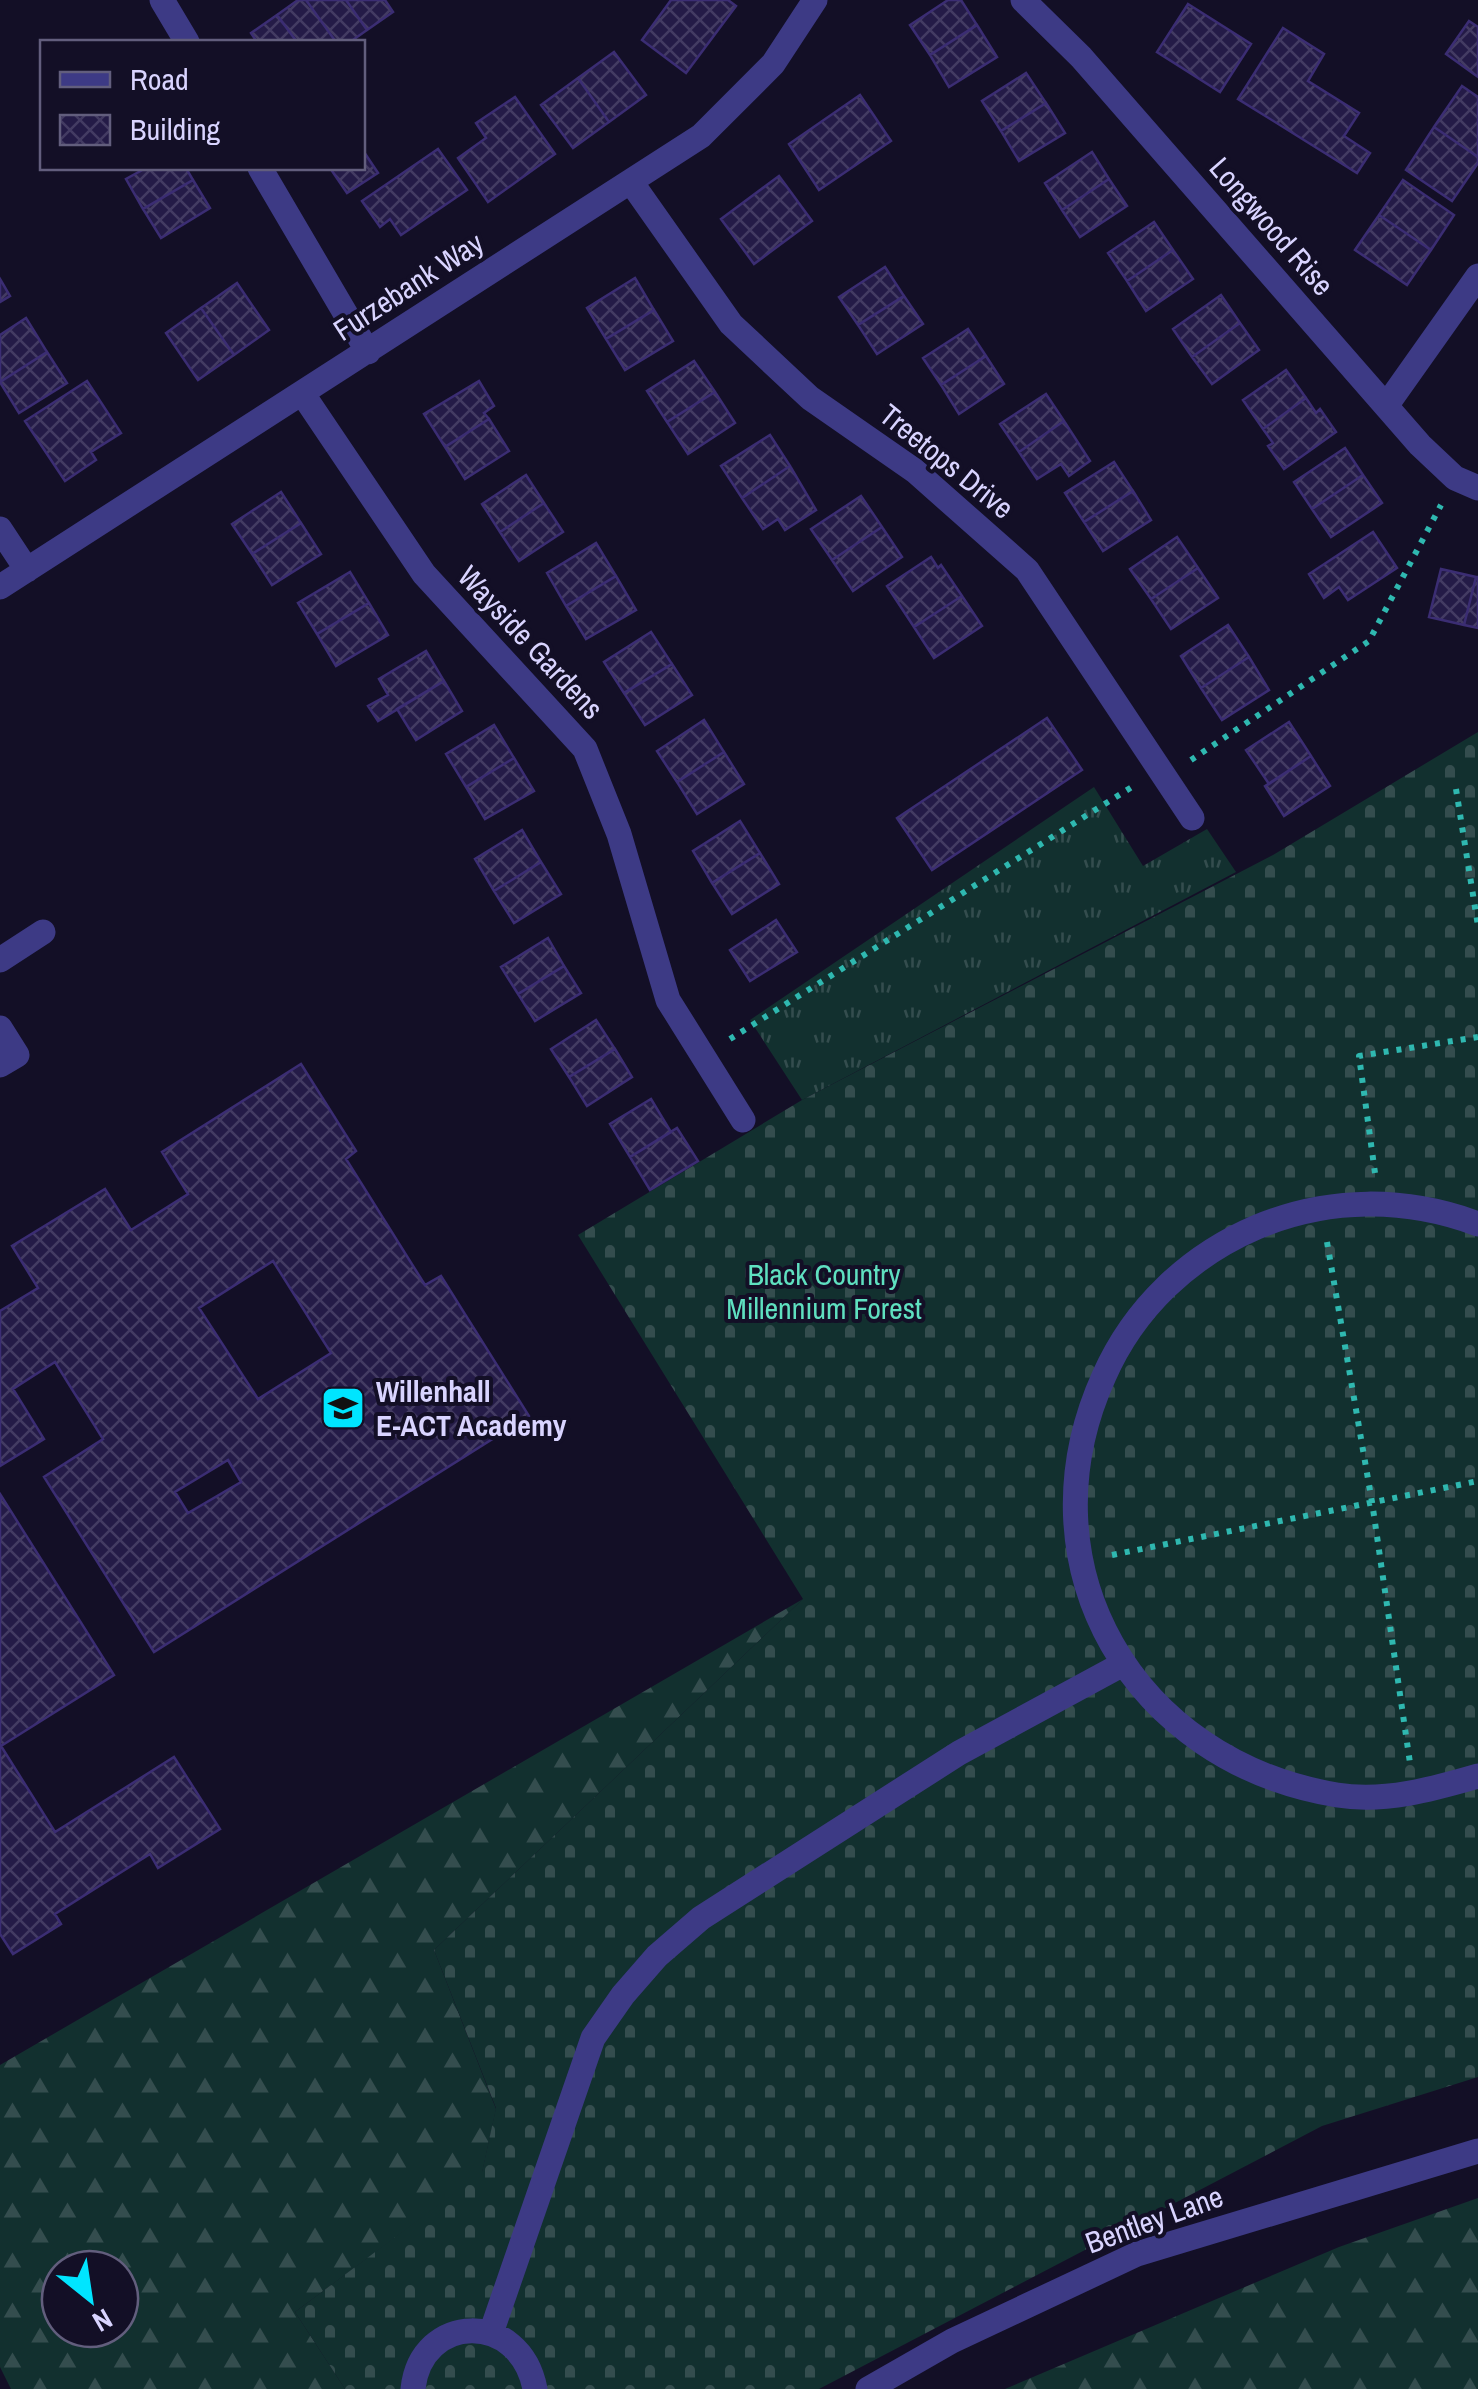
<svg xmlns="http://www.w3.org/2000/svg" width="1478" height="2389" font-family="'Archivo Narrow',sans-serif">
<defs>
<pattern id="grass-tufts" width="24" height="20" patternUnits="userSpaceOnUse" patternTransform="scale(2.5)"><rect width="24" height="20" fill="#12302f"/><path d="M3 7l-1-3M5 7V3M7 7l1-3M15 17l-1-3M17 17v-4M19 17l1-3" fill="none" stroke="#344d4e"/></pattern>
<pattern id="forest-firs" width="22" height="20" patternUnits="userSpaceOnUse" patternTransform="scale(2.5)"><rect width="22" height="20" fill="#12302f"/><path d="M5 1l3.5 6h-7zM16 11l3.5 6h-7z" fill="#344d4e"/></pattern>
<pattern id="cemetery-stones" width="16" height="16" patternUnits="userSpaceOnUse" patternTransform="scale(2.5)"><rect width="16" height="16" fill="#12302f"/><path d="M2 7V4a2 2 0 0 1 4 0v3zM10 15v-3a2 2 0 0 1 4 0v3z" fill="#344d4e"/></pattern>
<pattern id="building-cross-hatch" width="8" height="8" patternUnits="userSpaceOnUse" patternTransform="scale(2.5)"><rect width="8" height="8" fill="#241b47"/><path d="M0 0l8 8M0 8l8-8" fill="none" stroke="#433b63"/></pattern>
</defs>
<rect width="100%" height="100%" fill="#130f26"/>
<path fill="url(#grass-tufts)" d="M1094,787L1143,866L1207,829L1236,872L802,1100L750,1020Z"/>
<path fill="url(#forest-firs)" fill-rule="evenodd" d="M803,1599L434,1950L496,2109L482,2173L295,2312L345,2389H11L0,2367V2065ZM60,2269H120V2329H60Z
M1478,2198V2389H1005L1339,2247Z"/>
<path fill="url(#cemetery-stones)" d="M1478,732V2077L1322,2126L819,2389H345L295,2312L482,2172L496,2108L434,1950L803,1599L578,1235L802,1100L1273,855Z"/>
<path fill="url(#building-cross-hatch)" stroke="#3b2d73" stroke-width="2.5" fill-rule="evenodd" d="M298,0H306L336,42H297L277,15Z
M306,0H346L367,30L350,42H336Z
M346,0H385L393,12L367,30Z
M671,0H728L736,6L686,73L642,40Z
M948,0H961L977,25L930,55L910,25Z
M1188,4L1251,44L1220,92L1157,52Z
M277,15L297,42H257L251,33Z
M1469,21L1478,27V77L1446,54Z
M977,25L997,57L949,87L930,55Z
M1283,28L1324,54L1308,81L1359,113L1344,136L1370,153L1357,173L1238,99Z
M614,52L646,95L609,122L578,78Z
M1026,73L1046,103L1001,131L982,101Z
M578,78L609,122L573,148L541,105Z
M1462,86L1478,97V157L1434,127Z
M860,95L891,141L819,190L789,144Z
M515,97L555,154L488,202L458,158L486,138L476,123Z
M1046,103L1065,133L1019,161L1001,131Z
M1434,127L1478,157V163L1452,201L1406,170Z
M362,149L378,173L347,193L330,168H362Z
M438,149L467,190L401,235L390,219L380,227L362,201Z
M1092,152L1109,179L1062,210L1045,183Z
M146,168H186L193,180L143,209L126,179Z
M779,176L812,221L754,264L721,219Z
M1109,179L1127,206L1080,237L1062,210Z
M193,180L210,208L161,238L143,209Z
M1403,180L1454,215L1431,250L1379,215Z
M1379,215L1431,250L1407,285L1355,250Z
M1154,222L1173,250L1127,281L1108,253Z
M1173,250L1193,279L1146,311L1127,281Z
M885,267L904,296L858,325L839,297Z
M635,278L654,310L606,339L587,308Z
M0,279L10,296L0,302Z
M237,283L269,330L234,355L201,308Z
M1221,295L1240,323L1192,357L1173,329Z
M904,296L923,324L877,354L858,325Z
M201,308L234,355L198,380L166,333Z
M654,310L673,341L625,370L606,339Z
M26,318L47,352L0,382V335Z
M1240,323L1259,350L1212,384L1192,357Z
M968,329L986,356L941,385L923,358Z
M47,352L67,383L19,413L0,382Z
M986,356L1004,384L959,414L941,385Z
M694,361L715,392L667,422L647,391Z
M1286,370L1306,398L1263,429L1243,400Z
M87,381L121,433L91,452L96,460L65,481L25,421Z
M479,381L494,406L484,413L489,419L445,447L424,414Z
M715,392L735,423L688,454L667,422Z
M1046,394L1064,421L1019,452L1000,424Z
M1306,398L1316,413L1320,409L1336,432L1284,469L1268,446L1273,443L1263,429Z
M489,419L509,451L465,479L445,447Z
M1064,421L1090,461L1069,476L1061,464L1037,479L1019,452Z
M770,435L790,466L742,498L721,466Z
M1345,448L1363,475L1312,509L1294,482Z
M1114,462L1133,491L1084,522L1065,493Z
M790,466L816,510L785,530L778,519L763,529L742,498Z
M526,475L544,503L500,532L482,504Z
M1363,475L1382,503L1331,537L1312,509Z
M1133,491L1151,520L1103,551L1084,522Z
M281,492L301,523L252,554L232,524Z
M861,496L882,527L832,560L811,529Z
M544,503L563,532L519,561L500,532Z
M301,523L321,554L272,585L252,554Z
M882,527L902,557L853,591L832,560Z
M1373,532L1397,568L1348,600L1339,587L1324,598L1309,574Z
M1177,537L1198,568L1151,599L1130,569Z
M596,543L616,576L566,606L547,573Z
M931,557L938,568L941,565L962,596L914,627L887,586Z
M1198,568L1218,598L1171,629L1151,599Z
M1441,569L1476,577L1464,625L1429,617Z
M350,572L369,603L317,634L298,603Z
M616,576L636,610L586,639L566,606Z
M1476,577H1478V628L1464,625Z
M962,596L982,626L934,658L914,627Z
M369,603L388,635L336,666L317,634Z
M1228,625L1249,657L1201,688L1181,656Z
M651,632L672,664L624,693L604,662Z
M426,651L444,681L378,721L368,706L388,695L379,679Z
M1249,657L1269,690L1222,720L1201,688Z
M672,664L692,695L645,725L624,693Z
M444,681L462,711L416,740L397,709Z
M1047,718L1082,770L932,870L897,818Z
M704,720L724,752L677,782L657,751Z
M1289,722L1311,756L1269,784L1246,750Z
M494,725L514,758L466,787L446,754Z
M724,752L744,784L697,814L677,782Z
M1311,756L1330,786L1284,816L1265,786Z
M514,758L534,791L485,819L466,787Z
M740,821L760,853L712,883L693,851Z
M522,830L541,862L494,891L475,859Z
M760,853L779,884L732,914L712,883Z
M541,862L561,894L514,923L494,891Z
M776,920L797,952L750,981L730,950Z
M548,938L564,966L518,994L501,967Z
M564,966L581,993L535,1021L518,994Z
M596,1020L615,1049L569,1077L551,1049Z
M615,1049L632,1077L587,1106L569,1077Z
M301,1064L356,1151L346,1159L425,1285L441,1276L529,1416L154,1652L44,1477L103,1439L55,1362L13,1389L44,1439L0,1466V1311L38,1288L12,1246L105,1189L131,1230L188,1194L162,1152ZM273,1261L331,1353L258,1399L199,1308ZM228,1460L241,1482L188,1513L175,1492Z
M651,1099L671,1132L630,1157L610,1124Z
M677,1128L698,1161L650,1190L630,1157Z
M0,1494L114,1675L1,1746L55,1832L174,1757L220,1829L158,1868L150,1854L55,1914L61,1924L13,1954L0,1934Z"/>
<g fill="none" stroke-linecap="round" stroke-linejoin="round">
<path stroke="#2fb8b0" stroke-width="6" stroke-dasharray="5 8" stroke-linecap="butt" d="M1191,760L1369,641L1441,505
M1456,789L1478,926
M730,1039L1135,785
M1375,1173L1359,1056L1478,1037
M1327,1242L1372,1502L1410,1763
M1112,1555L1478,1481"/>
<path stroke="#3d3a85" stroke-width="25" d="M162,0L187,42
M1023,0L1081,57L1420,445L1455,478L1478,488
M260,168L368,352
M631,182L731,324L810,398L915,471L1027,570L1192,818
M302,393L424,574L585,749L619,834L668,1000L743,1120
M1386,406L1478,276
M0,529L27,570
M0,587L701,136L773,64L815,0
M0,960L43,932
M0,1028L17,1055L0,1065
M1478,1224C1406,1197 1329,1197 1257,1227C1189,1256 1134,1308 1104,1376C1018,1566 1134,1762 1337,1795C1384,1803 1433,1789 1478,1776
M491,2333L593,2038L623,1995L657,1956L701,1918L959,1753L1123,1664
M413,2389C421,2313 520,2310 535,2389
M868,2389L952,2341L1137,2254L1478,2151"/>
</g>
<defs>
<symbol id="school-square" viewBox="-11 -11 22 22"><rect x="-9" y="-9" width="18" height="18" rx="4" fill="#00e5ff" stroke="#130f26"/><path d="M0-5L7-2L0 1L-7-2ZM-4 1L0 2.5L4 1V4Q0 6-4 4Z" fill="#111"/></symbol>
</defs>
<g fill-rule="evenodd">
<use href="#school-square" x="318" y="1383" width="50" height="50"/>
</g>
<g text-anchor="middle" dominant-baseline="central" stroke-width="8" stroke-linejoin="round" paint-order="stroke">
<g font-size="30" fill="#d9d4ff" stroke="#130f26">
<text transform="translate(1272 226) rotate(49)">Longwood Rise</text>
<text transform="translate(408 286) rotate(-33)">Furzebank Way</text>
<text transform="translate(947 461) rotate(39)">Treetops Drive</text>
<text transform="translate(531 642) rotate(47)">Wayside Gardens</text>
<text transform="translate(1154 2219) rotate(-20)">Bentley Lane</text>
</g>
<g font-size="30" fill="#5fe0c0" stroke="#130f26">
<text x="824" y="1274">Black Country<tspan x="824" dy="34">Millennium Forest</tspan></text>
</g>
<g font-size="30" font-weight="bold" fill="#d9d4ff" stroke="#130f26" text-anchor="start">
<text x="376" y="1391">Willenhall<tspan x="376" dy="34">E-ACT Academy</tspan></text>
</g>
</g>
<rect x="40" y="40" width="325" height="130" fill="#130f26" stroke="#625e7d" stroke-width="2.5"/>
<rect x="60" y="72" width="50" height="15" fill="#3d3a85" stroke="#625e7d" stroke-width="2.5"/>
<text x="130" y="90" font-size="30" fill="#d9d4ff">Road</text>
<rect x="60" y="115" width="50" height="30" fill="url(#building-cross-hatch)" stroke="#625e7d" stroke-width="2.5"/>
<text x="130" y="140" font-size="30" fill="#d9d4ff">Building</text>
<g transform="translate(90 2299) rotate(150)"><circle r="48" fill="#130f26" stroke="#625e7d" stroke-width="2.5"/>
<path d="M0-8L18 38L0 25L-18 38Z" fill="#00e5ff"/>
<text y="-15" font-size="28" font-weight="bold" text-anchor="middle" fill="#d9d4ff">N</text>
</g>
</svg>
